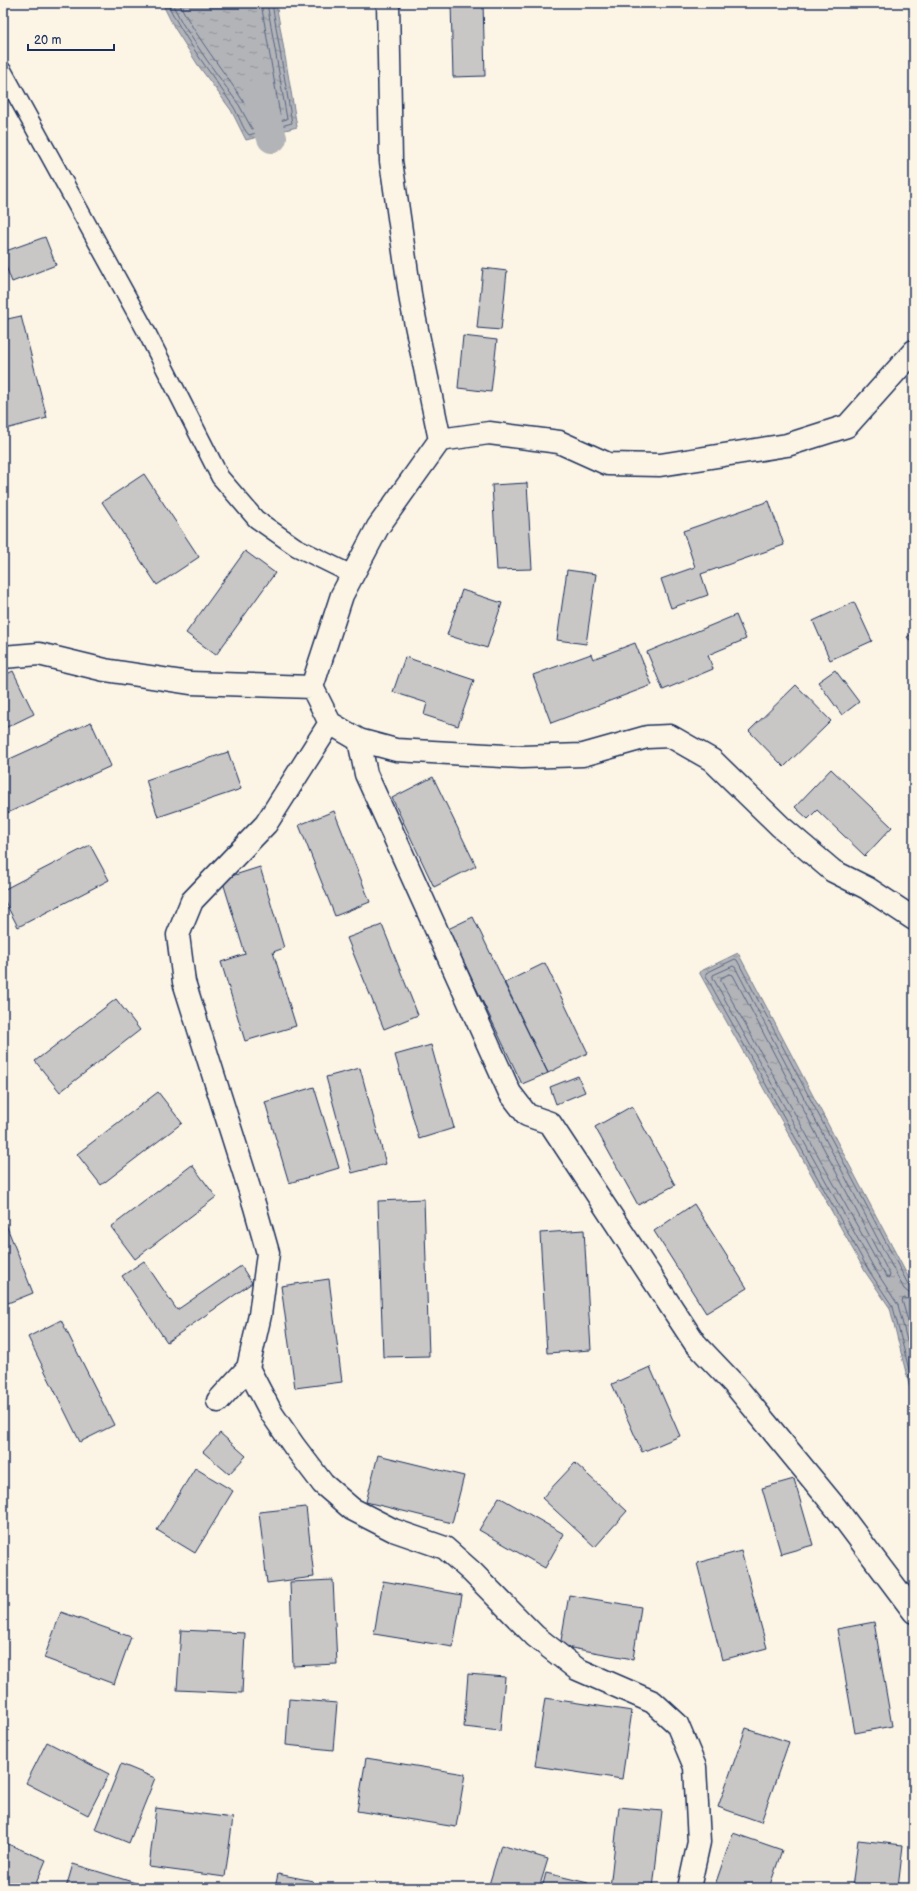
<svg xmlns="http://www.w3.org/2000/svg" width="917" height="1891" font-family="'Balsamiq Sans',sans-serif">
<defs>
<pattern id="water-ripples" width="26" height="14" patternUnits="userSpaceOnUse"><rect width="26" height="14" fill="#b2b4b8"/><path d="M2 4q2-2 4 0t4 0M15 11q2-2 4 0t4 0" fill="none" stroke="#909399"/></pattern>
</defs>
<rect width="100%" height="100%" fill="#fcf5e5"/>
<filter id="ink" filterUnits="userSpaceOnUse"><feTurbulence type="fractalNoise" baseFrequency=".025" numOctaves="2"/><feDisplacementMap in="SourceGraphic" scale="8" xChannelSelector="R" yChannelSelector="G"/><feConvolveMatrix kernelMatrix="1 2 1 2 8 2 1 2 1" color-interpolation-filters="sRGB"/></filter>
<g filter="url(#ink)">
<path fill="url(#water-ripples)" stroke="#767f94" d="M162,3H276L297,127L246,140L231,110L198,65L174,27Z
M738,953L914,1288V1405L890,1308L866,1273L699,972Z"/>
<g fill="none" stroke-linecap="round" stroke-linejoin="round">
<path stroke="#576482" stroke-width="1" d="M167,3C185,40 210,72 233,106C239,115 242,128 249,135L292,123L272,3
M172,3L182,23L206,59L239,105L252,129L287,119L267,3
M179,3C197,39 222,68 243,101C248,108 250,117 255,122L280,115L261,3
M730,974L733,975L890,1275L889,1278L887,1277L879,1265L721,981V978Z
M914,1289L909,1286L737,960L735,959L706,973V976L869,1271L893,1307L914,1389
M914,1294L909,1293L904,1289L735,967L733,966L713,975V978L874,1268L898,1305L914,1368
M914,1300L904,1298L902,1300L914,1343"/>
<path stroke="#b2b4b8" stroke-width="30" d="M257,94L272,138"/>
</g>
<path fill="#c8c7c6" stroke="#1b2f5e" d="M451,3H483L485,76L453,77Z
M45,237L56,265L12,282L3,259V252Z
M483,268L507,271L501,330L477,328Z
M21,316L47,418L6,429L3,417V320Z
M463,336L497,340L491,392L458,388Z
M144,474L199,557L157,585L102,502Z
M527,483L532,569L497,570L492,485Z
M769,501L784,545L701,574L708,595L671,608L661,579L695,567L683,531Z
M245,551L275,573L216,655L186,633Z
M567,570L596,574L586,644L557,640Z
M462,590L502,603L487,648L447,635Z
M854,602L872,641L830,660L813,621Z
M736,615L746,639L708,655L713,669L663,690L647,652Z
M914,632V646L907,637Z
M635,643L652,685L551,723L533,675L591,654L593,659Z
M405,657L474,680L458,726L424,715L427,703L393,692Z
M835,670L859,702L842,715L818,682Z
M13,671L34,714L3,729V676Z
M796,685L831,721L784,767L749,731Z
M91,722L111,766L3,815V762Z
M228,752L241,789L158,817L146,780Z
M831,769L892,827L865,856L817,810L808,819L795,807Z
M433,777L476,866L434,887L392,798Z
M334,811L370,902L335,916L299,825Z
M90,845L109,880L18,927L3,898V890Z
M260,867L284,948L273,952L296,1026L245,1041L221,962L245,954L222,879Z
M473,917L548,1073L522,1084L448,929Z
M382,925L418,1015L384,1029L347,938Z
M545,963L588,1053L548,1073L504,983Z
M116,999L140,1030L60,1092L35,1061Z
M431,1045L454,1128L419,1139L395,1055Z
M360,1068L386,1164L352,1173L326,1077Z
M578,1076L585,1092L556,1104L550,1087Z
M314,1087L339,1168L289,1183L265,1102Z
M158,1092L182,1123L101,1185L77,1154Z
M632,1106L675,1185L638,1205L595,1127Z
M192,1165L216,1197L135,1259L111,1227Z
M424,1199L429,1356L383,1357L378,1201Z
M694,1204L747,1288L706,1313L654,1231Z
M3,1217L33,1293L3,1305Z
M584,1230L591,1350L547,1353L540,1233Z
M144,1261L177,1310L241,1266L252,1283L167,1342L122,1276Z
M329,1279L342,1382L295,1388L281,1286Z
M61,1320L114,1425L80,1442L28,1337Z
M650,1367L680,1436L642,1452L612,1384Z
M220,1433L246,1456L229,1474L203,1452Z
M378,1455L464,1476L452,1523L366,1502Z
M575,1463L627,1511L595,1547L542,1498Z
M195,1468L233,1491L195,1553L157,1530Z
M794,1479L813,1545L781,1554L762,1488Z
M499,1497L564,1534L545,1568L479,1530Z
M306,1507L314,1577L267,1583L259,1512Z
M741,1551L767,1648L722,1660L697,1563Z
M333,1580L337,1664L293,1666L290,1582Z
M383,1581L462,1595L453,1647L374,1634Z
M569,1595L641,1607L633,1659L560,1646Z
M61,1612L131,1637L114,1684L44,1658Z
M874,1622L892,1726L855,1733L837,1629Z
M181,1630L245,1633L242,1693L177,1690Z
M468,1674L505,1677L500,1731L464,1727Z
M545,1698L632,1711L622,1779L535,1766Z
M289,1699L337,1703L333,1750L286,1745Z
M746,1728L789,1742L761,1822L718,1807Z
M47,1742L109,1774L88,1815L26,1783Z
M366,1758L465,1774L456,1827L357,1811Z
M121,1764L155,1778L129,1843L95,1829Z
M619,1807L662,1811L653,1888H610Z
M156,1808L233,1818L225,1877L149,1867Z
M733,1833L782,1850L769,1888H714Z
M858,1840L903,1845L898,1888H852Z
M3,1842L46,1860L34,1888H3Z
M501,1845L548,1859L539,1888H488Z
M73,1864L149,1887V1888H66Z
M546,1873L588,1883L587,1888H542Z
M278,1874L313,1881L312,1888H275Z"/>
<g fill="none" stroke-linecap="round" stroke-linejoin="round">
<defs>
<path id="service" d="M3,71L146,331L220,477L256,519L296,547L353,575"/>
<path id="minor" d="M388,3L391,161L411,301L440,440
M914,351L847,426L787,445L660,465L608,464L559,442L489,433L440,440L378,527L342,595L312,687L330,723L359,740L396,750L522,757L583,755L647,737L670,736L712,760L780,826L833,871L867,888L914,919
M3,657L39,654L105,670L190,683L312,687
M359,740L366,774L510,1093L527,1115L550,1123L695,1343L734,1384L836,1508L914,1612
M248,1368L272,1414L294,1446L323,1484L352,1509L393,1530L445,1548L472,1572L535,1636L577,1669L653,1702L677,1724L695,1767L699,1842L689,1888
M218,1401L248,1368L260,1315L268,1253L255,1207L184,982L178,935L192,901L266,824L330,723"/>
</defs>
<use href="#service" stroke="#1b2f5e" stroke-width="20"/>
<use href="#minor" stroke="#1b2f5e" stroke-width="25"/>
<use href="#service" stroke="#fcf5e5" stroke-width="17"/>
<use href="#minor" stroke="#fcf5e5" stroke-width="22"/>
</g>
</g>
<rect width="917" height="1891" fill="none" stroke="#fcf5e5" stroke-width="16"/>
<rect x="8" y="8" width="901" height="1875" fill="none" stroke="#1b2f5e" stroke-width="1.5" filter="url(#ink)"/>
<path d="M28 44v6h86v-6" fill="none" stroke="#1b2f5e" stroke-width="2"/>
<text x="34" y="44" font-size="12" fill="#1b2f5e" stroke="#fcf5e5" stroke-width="3" paint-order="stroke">20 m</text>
</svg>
